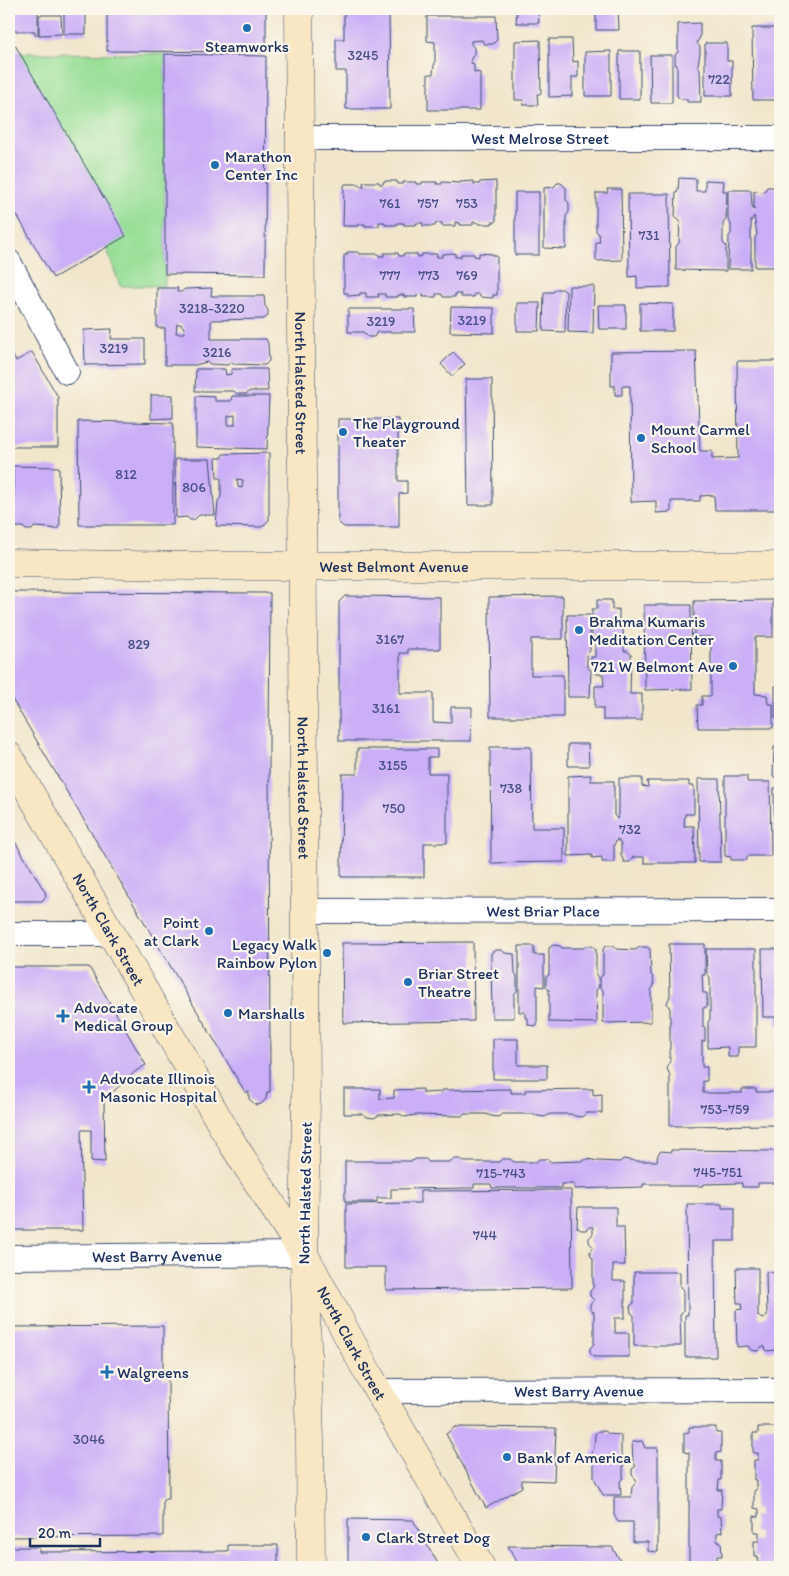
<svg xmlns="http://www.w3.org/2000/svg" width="789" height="1576" font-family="Itim,sans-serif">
<rect width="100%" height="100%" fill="#fbf7ec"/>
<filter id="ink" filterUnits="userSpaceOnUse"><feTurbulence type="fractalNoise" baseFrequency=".02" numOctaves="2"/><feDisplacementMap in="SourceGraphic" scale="10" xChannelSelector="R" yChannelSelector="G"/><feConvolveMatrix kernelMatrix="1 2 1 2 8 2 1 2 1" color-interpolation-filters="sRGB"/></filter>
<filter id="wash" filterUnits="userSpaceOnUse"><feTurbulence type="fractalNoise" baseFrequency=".0096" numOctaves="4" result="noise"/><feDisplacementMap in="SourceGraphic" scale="20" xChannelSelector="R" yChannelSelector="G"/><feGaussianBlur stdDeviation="1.12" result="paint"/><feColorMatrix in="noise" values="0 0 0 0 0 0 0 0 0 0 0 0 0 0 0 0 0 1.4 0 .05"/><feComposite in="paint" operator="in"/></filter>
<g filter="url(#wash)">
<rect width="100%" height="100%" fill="#f1e6cb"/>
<path fill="#99df97" stroke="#5a877a" d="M19,53L165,54V286H120L106,247Z"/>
<g id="blocks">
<path fill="#caaef7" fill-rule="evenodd" d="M13,9H38V35H35V31H13Z
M64,9H86V34H64Z
M107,9H266V52L107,51Z
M344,9H389L390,109H346V71H336V39H344Z
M517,9H538L539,23H516Z
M596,9H618L619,30H596Z
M39,15H61L62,34L39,35Z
M427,16H496L497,40L493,44H484L482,40L471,41V44L474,48V55L471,58V63L474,64V72L480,73V110H428V74H433L434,65L435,64V42L427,41Z
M700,23V37L697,43L700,47V53L698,65L700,69L701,102H687V99H681L677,96V65L675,64V55L678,52V24Z
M752,28H780V100H753Z
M549,39H572L573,62L578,61V77H572V96L549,97Z
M540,40L541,94H537L538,105H523L524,100H515V41Z
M705,43H727V61H732V96H705Z
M15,45L126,236L53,278L9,201V49Z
M611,51V96H585V52Z
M619,51H640V99H619Z
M165,54L266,56L265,275L165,274Z
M650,55H672V103H651Z
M679,178L696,179V191H705V180L724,181L723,191H727L726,218L723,224V243L726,246V271L676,270V246L679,243L680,221L675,217L676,191H678Z
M384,181H397V184H403V182H416V184H422V182H437L436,184H442V182L460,183V182L474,181V184H479L480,182L496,181V222H492V224H479V223L473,222V225H460V223L455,222V226H442V223H436L435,226H423V223H416V225H404V223H397V225H385V222H379V226H365V224H359V226H343L344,186L345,184H359V186H364L363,182H379L380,184H383Z
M557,183H561L566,188V200L569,203V212L566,216V249L544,248V188L554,187Z
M767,187H775L778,191V208L780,210V221L778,223V267H755V237L757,235L754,216L751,221V269H728L729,236L731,234V224L728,220V190H751L752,206L754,210V191L764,192Z
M607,189H621L622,260L596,261V242H600L599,234L596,231V193H608Z
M515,192H539V255H515Z
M628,194H669L670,287L637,288V276L629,277Z
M347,252H359V254H379V256H384V253H398L399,256H403V254H417L418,257L422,256V254H437V257H442V254L455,253V257H461V254H474V256L479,257V253L493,254L494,256H497V295H493V298L480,297V294H474V297H461V294H455V297H443L442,294H436V297H423L424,294L417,295V297H404V295H398V297H385V294H378L379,297H366V293H360V295L348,296V293H344V255H347Z
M569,286H594L593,333L568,332Z
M157,288H178L177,292H181L185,289L212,288L211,296H264L265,306L268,310V316L264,319L211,320V339H266L268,343L269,361L265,365L233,364L230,362L228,365L210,364L207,362L195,365H165V328H157ZM177,324H181L184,328L185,333H176Z
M556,289H562L566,292L565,332L543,331L544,292H553Z
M517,303H540L539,331H517Z
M640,303L673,304V331H640Z
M598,305H626V329H599Z
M451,307L494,308V333L450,332Z
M348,309H414L415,332H377L374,337H368L363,332H348Z
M112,329L111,339H145V364L85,365L84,330Z
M9,349L16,361L32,352L58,397V447H9Z
M696,351L700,451H712V459L738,458L737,361H780V510H715L714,495L700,496V501H671V512L656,513V501L631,502L630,386H622V395H615V386H611V352Z
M453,352L465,364L452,376L441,364Z
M196,369H225L226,375L231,374L232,369H267L268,391H250L246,394H237L234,391H195Z
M466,379H492L493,505H468Z
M151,395H173V418L151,419Z
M196,396L215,397V401H231L232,396H269L267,449L196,447ZM235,415V425H228V416Z
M338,419H398V481H407V493L399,494V527H344L338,522Z
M78,421L173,423V525H79Z
M269,453V520L262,527L216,526L218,501L221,497V478H217L216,458H222L223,454ZM237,479L243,480L242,488L238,487Z
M175,459H210L215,515H199L194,520H190L187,517L176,518Z
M13,466L59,467L60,524L58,528L55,529L51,528L34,527L32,530H26L23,527H9V498L10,499L14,496Z
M9,592L270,593L269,747L270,1092H267L266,1099L261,1104L256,1105L249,1099V1092H245L9,694Z
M345,596L440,597V649H408V653H400V693H433V722L451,723V707H472L471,741H339V602Z
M563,596V639H531V675H563V717H490L489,597Z
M597,600H612V610L619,609V626L623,629L624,651H627L631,654L630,694H642V720H603V708H595V686H604L603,674H595V665H591V657H595V638L592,637V609H597Z
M773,600V637H755V694L767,695L768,704H773V728H698L697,705H702V696H711V637H694V601Z
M644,605H691L692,689L645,690Z
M567,615H590V651L587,654V667L591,670L590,697H568Z
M775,686H780V718H775Z
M568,744H588L589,766H568Z
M490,747H531L532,828H564V862L491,863Z
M774,747H780V777H773Z
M357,749H437V757H428V773H447V843H424V877H341L342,774H357Z
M591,775L590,781H614V815L617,819L619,814V778H642V786L648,787L647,781H689V786H694V814H685L684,826H694L695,863H644V857H633L630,862H624L621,855V844L617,839L614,845V862H602V857L592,858V855L568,856V776Z
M725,776H747V782H770L771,856H747V860H731V857L725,856Z
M698,779H719L721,862H699Z
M774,788H780V855H775Z
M9,835H11L45,892L46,896L42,901H9Z
M473,942L474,1021L343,1023L342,943Z
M669,944H705V975H702L703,993H707V1007L703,1008V1027H705V1041H702V1067H707V1081H703V1093H742V1089H756V1092H780V1125L670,1126V1076L667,1068L670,1061V1009L667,1003L670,996Z
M553,945L560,946L562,948H583L586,946H592L596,949V975L598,978L599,987L596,990L597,1023L549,1022V990L546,987V977L549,975V948Z
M519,946H534V955H544V987L537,986V1026L528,1025V1018H525V1012H519Z
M606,946H614L616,949L635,950L640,947H646L650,949L651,975L653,977L654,986L651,990V1022L603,1023V990L600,988V977L603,975V949Z
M706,949H756V1047H738V1057H728V1047L708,1048V1022L710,1019V977L707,974Z
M762,949H780V1025H775L776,1017H763Z
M495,950H502L505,953L514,954L515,973L517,976V991L514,995V1018H492L491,953Z
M9,967H89L146,1065L136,1071L104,1100L105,1162L91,1161V1130H81L83,1230H9Z
M493,1039H518V1065H547V1079H493Z
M344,1089H380V1099L394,1098V1090L423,1089V1093L442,1092V1090L511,1089V1093H525V1090L593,1089V1095L602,1094V1113H586L582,1117L575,1116L571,1114H550L545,1117L538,1116L534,1114H502L498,1117L491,1116L486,1114H465L462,1116L415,1115L405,1117L400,1114L379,1115L374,1118L367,1117L363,1114H344Z
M671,1150L780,1151V1183H758V1187H742V1183L704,1184L703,1186H669V1184H643V1187L574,1189V1184H561V1188H492L491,1184H474V1188L391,1189V1198H377V1202H345V1161H412L416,1159H426L428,1162H449L454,1159H461L465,1162H499L502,1159H510L514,1162H536L539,1159H547L550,1162L582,1161L587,1159L598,1161L620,1162L623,1159L635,1161H657L658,1154L661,1151L671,1152Z
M571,1190L572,1288L386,1290V1267H346V1204L420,1203V1191Z
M687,1204H722V1208H735V1241H715L716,1357H685V1315H688Z
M578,1207H616V1227H624L625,1265H613V1281H625V1318H615V1333H629V1357H594L590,1353V1348L594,1344V1312L590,1310V1305L594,1300L590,1296V1291L593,1288V1259L590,1255V1251L593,1247L589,1242V1238L593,1234V1227H589L586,1230H581L577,1227Z
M736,1268H758V1316L762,1319L767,1316L766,1272L780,1273V1346H778L776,1350L767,1351L764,1346L761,1347L758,1351L751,1350L748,1346L737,1347L736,1310L742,1309L741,1303H737Z
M634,1272H680V1287L683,1290V1311L680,1315L681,1346H634V1315L631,1313L630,1306L634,1303Z
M163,1326V1378H168L169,1499H163V1536L9,1537V1327Z
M455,1427L556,1428L554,1481L522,1480V1487L486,1508L446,1434Z
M689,1427H716V1433H721V1452L716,1453V1461H721V1480H719L718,1490H722L721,1509H717V1516L721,1517L722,1532L717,1533V1541L721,1542L722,1556H717V1564H722V1567H687V1563H689V1453L684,1452V1433L689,1432Z
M758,1427H780V1567H754V1564H758V1556H754V1541H759V1532H754V1516L759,1517V1509L754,1508V1490H756V1480H754V1460H758V1453H753V1433H758Z
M598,1431H605L609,1434L621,1435V1454L623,1457V1478L620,1481L621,1495H603L594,1478V1464L591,1460V1453L594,1449L595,1434Z
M642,1441L645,1448H658V1552L648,1551V1542H633V1522H618L614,1515V1497H631L632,1487L636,1483V1479L632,1475V1469L636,1466L633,1462L632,1442Z
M348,1519L413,1520L440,1567H348Z
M228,1545H278V1567H9V1547H39V1552L228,1551Z
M508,1546L612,1547L624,1567H520Z"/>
</g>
</g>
<g filter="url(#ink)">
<use href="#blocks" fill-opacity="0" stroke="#3b4a6e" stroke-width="1"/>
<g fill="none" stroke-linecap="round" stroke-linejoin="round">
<defs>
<g id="street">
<path id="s1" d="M300,138H780"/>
<path d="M9,262L67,372"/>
<path id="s2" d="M304,911L780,910"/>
<path d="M9,934H111"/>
<path id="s3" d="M9,1257L304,1254"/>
<path id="s4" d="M379,1391L780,1390"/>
</g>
<g id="secondary">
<path id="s5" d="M299,9L306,1098L304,1254L310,1439L311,1567"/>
<path id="s6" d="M9,563L188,566H780"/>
<path id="s7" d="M9,756L234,1146L304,1254L369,1375L481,1567"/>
</g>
</defs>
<use href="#street" stroke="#3b4a6e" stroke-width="26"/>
<use href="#secondary" stroke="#3b4a6e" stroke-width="29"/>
<use href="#street" stroke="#fff" stroke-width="24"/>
<use href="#secondary" stroke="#f9e7c3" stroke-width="28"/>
</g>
</g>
<g fill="#1f6fb2" stroke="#fbf7ec" stroke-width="2">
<circle cx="247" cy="28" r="5"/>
<circle cx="215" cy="165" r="5"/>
<circle cx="343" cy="432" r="5"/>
<circle cx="641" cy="438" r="5"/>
<circle cx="579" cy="630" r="5"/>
<circle cx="733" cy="666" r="5"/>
<circle cx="209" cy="931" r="5"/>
<circle cx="327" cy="953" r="5"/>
<circle cx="408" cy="982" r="5"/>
<circle cx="228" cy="1013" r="5"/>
<path d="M60.5 1008.5h5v5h5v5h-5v5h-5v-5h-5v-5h5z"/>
<path d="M86.5 1079.5h5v5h5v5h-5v5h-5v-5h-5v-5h5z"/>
<path d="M104.5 1364.5h5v5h5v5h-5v5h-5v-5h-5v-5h5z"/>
<circle cx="507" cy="1457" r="5"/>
<circle cx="366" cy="1537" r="5"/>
</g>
<g text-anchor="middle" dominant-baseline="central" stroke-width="4.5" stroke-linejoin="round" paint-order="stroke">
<g font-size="14" fill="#474f84">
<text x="363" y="55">3245</text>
<text x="719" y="79">722</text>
<text x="390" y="203">761</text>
<text x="428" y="203">757</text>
<text x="467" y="203">753</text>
<text x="649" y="235">731</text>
<text x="390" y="275">777</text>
<text x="429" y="275">773</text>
<text x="467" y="275">769</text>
<text x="212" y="308">3218-3220</text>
<text x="472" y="320">3219</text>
<text x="381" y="321">3219</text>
<text x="114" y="348">3219</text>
<text x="217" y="352">3216</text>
<text x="126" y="474">812</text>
<text x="194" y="487">806</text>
<text x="390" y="639">3167</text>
<text x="139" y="644">829</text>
<text x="386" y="708">3161</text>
<text x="393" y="765">3155</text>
<text x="511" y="788">738</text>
<text x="394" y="808">750</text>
<text x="630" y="829">732</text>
<text x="725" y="1109">753-759</text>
<text x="718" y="1172">745-751</text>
<text x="501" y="1173">715-743</text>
<text x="485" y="1235">744</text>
<text x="89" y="1439">3046</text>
</g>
<g font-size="16" fill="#1b2f5e" stroke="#fbf7ec" text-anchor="start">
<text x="247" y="46" text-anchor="middle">Steamworks</text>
<text x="225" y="156">Marathon<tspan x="225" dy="18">Center Inc</tspan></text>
<text x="353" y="423">The Playground<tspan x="353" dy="18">Theater</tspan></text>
<text x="651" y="429">Mount Carmel<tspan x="651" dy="18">School</tspan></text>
<text x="589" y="621">Brahma Kumaris<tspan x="589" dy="18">Meditation Center</tspan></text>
<text x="723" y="666" text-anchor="end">721 W Belmont Ave</text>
<text x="199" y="922" text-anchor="end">Point<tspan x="199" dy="18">at Clark</tspan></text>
<text x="317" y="944" text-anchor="end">Legacy Walk<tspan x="317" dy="18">Rainbow Pylon</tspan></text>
<text x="418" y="973">Briar Street<tspan x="418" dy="18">Theatre</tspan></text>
<text x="74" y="1007">Advocate<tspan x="74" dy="18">Medical Group</tspan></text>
<text x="238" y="1013">Marshalls</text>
<text x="100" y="1078">Advocate Illinois<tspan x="100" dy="18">Masonic Hospital</tspan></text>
<text x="117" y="1372">Walgreens</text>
<text x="517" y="1457">Bank of America</text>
<text x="376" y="1537">Clark Street Dog</text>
</g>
<g font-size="16" fill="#1b2f5e" stroke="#fbf7ec">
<text stroke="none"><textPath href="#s1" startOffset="240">West Melrose Street</textPath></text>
<text stroke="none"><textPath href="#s5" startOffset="374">North Halsted Street</textPath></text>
<text stroke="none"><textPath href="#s6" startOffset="385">West Belmont Avenue</textPath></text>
<text stroke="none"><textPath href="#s5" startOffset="779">North Halsted Street</textPath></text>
<text stroke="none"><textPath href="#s2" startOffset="239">West Briar Place</textPath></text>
<text stroke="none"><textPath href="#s7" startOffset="200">North Clark Street</textPath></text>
<text transform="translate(305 1193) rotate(-89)">North Halsted Street</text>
<text stroke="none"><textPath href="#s3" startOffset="148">West Barry Avenue</textPath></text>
<text stroke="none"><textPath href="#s7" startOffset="680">North Clark Street</textPath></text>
<text stroke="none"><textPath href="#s4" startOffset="200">West Barry Avenue</textPath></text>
</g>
</g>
<rect width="789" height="1576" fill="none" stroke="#fbf7ec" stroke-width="30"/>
<path d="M30 1538v8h70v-8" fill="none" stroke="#1b2f5e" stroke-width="2.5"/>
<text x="38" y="1538" font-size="15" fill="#1b2f5e" stroke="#fbf7ec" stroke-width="4" paint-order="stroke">20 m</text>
</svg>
